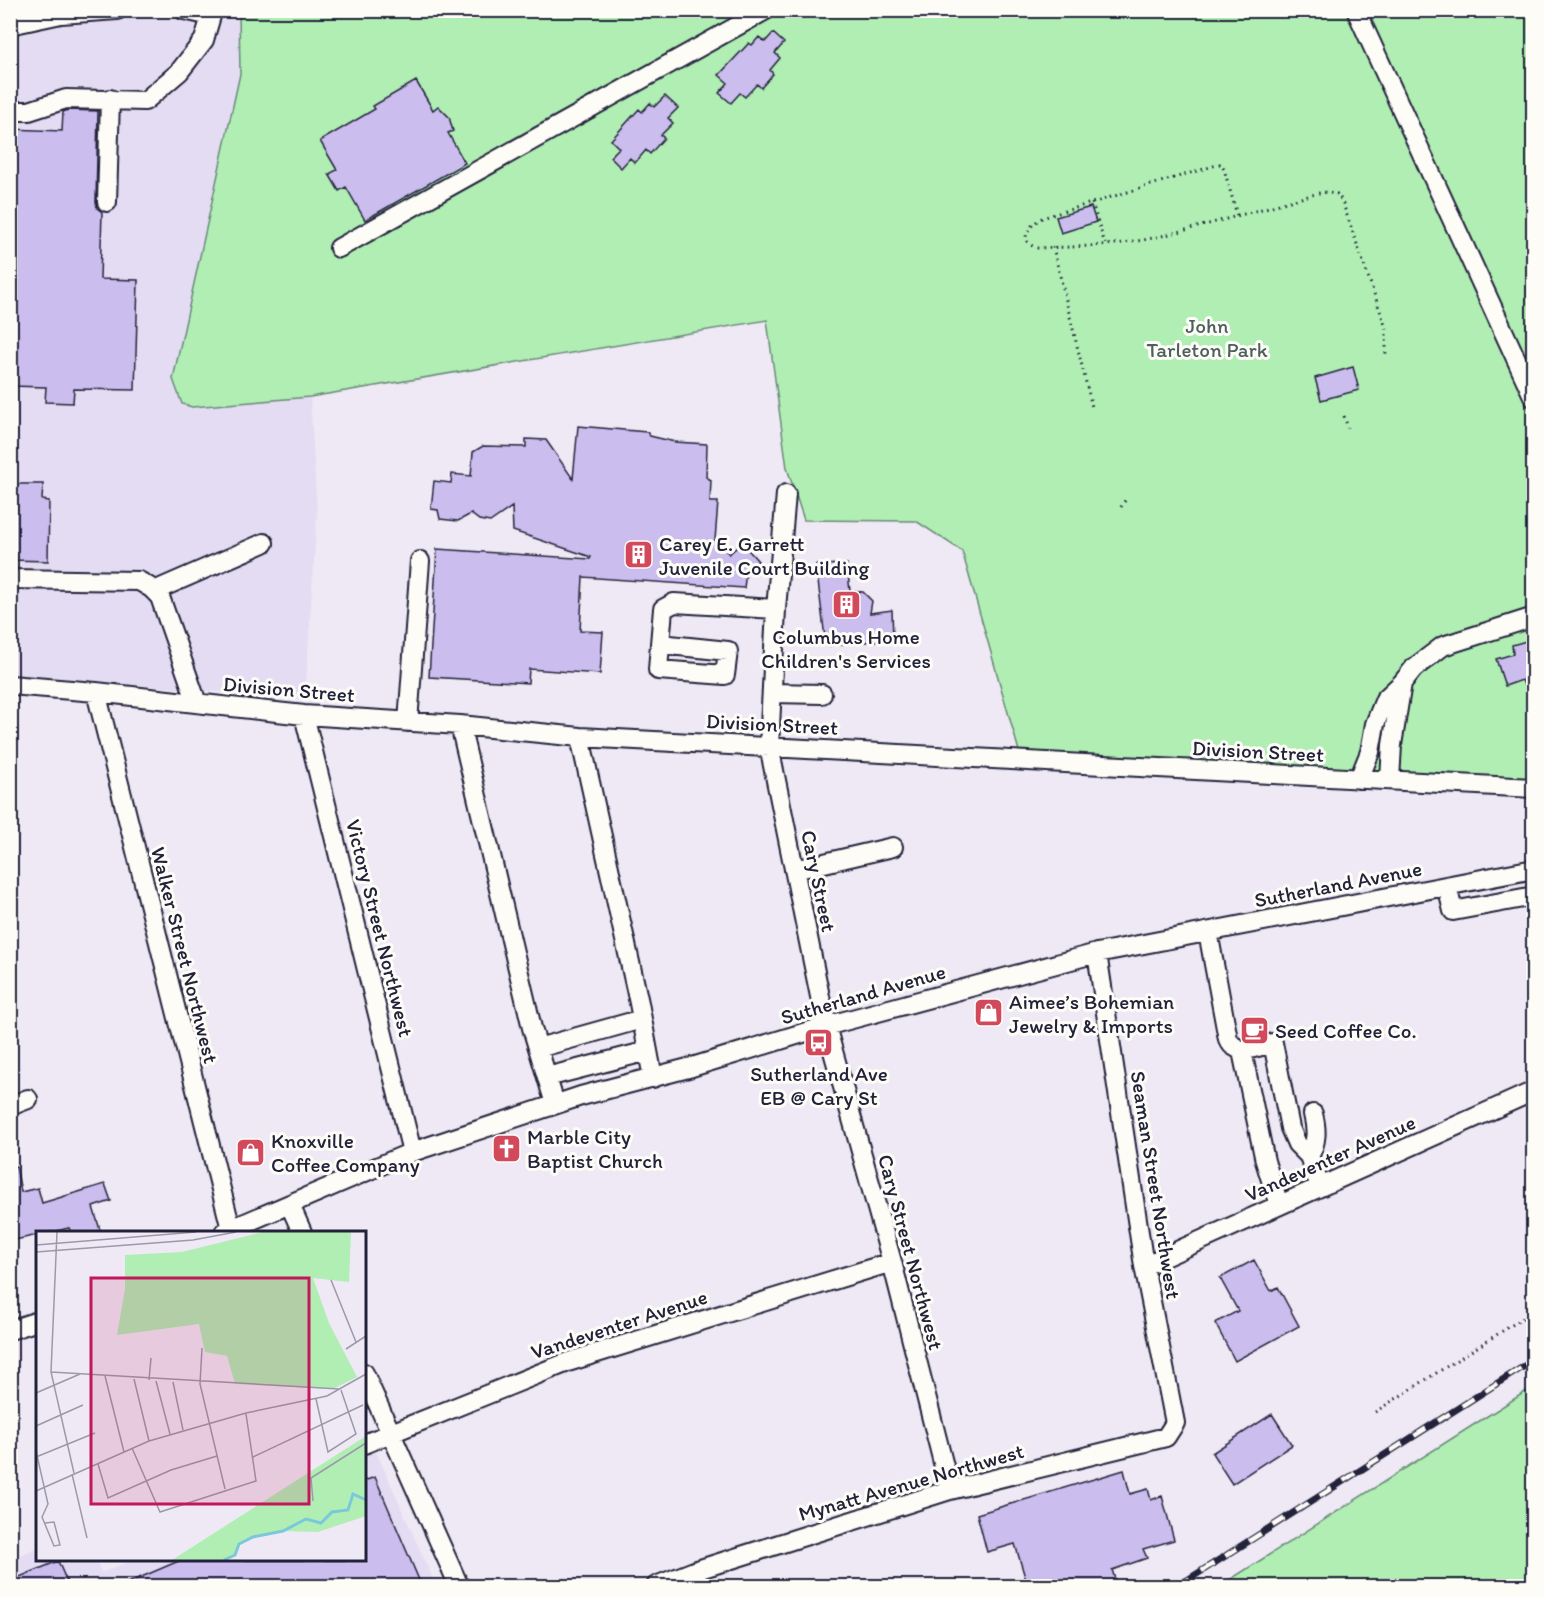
<svg xmlns="http://www.w3.org/2000/svg" width="1544" height="1597" font-family="Itim,sans-serif">
<rect width="100%" height="100%" fill="#eee9f4"/>
<filter id="ink" filterUnits="userSpaceOnUse"><feTurbulence type="fractalNoise" baseFrequency=".0167" numOctaves="2"/><feDisplacementMap in="SourceGraphic" scale="12" xChannelSelector="R" yChannelSelector="G"/><feConvolveMatrix kernelMatrix="1 2 1 2 8 2 1 2 1" color-interpolation-filters="sRGB"/></filter>
<g filter="url(#ink)">
<path fill="#e4dcf2" d="M10,11H239L240,74L192,407L310,397L317,513L305,699L11,674Z
M375,1449L436,1586H11L10,1560L37,1548L38,1560H96L101,1573L132,1560H364L365,1454Z"/>
<path fill="#b0eeb4" stroke="#698878" stroke-width="1.5" d="M239,11H1533V780L1019,751L962,551L916,521L804,520L787,468L767,320L310,397L192,407L182,404L173,379L240,74Z
M1533,1387V1586H1220Z"/>
<path fill="#cbbdee" stroke="#22223b" stroke-width="1.5" d="M773,33L784,43L775,53L780,58L770,70L773,74L761,88L757,84L745,97L740,93L731,103L719,93L728,83L719,75L749,43L752,45L759,37L765,42Z
M416,81L433,110L438,106L449,117L453,131L448,133L465,163L365,220L346,187L339,191L329,174L337,170L320,141L375,109L373,106Z
M665,96L678,108L668,118L673,123L661,135L664,138L650,154L646,150L635,163L630,158L621,168L610,157L619,148L611,140L639,109L642,112L650,103L654,107Z
M68,110L98,111L96,202L97,208L102,212L100,279L138,280L135,390L74,389L73,403L45,402L46,387L10,386V129L62,131L63,112Z
M1091,207L1096,222L1061,233L1056,217Z
M1353,367L1359,390L1321,400L1315,378Z
M578,426L647,432L650,436L675,442L707,444L706,477L711,480L710,502H718L715,540L729,554L742,543L758,561L746,572L744,588L583,577L580,631L603,632L600,674L529,669L528,683L429,677L437,549L590,559L591,557L513,531L512,507L490,522L479,520L471,514L458,521L440,519L438,510L431,509L434,481L451,483L452,474L471,476L473,452L483,446L526,447V439L546,440L573,479Z
M10,484H43L42,500L49,501L48,561L10,560Z
M847,564L850,591L863,592L872,601L870,613L892,610L893,639L826,646L816,565Z
M1533,639V681L1524,685L1522,680L1505,686L1496,659L1513,654L1512,645Z
M16,1166L21,1192L38,1188L42,1203L105,1184L111,1201L93,1207L101,1233H71L69,1228L48,1233H38V1235L10,1241V1167Z
M1254,1260L1271,1291L1278,1287L1299,1326L1235,1361L1215,1323L1238,1311L1220,1278Z
M1272,1414L1292,1445L1232,1484L1212,1453Z
M1124,1470L1130,1494L1148,1489L1151,1500L1162,1496L1174,1540L1143,1549L1147,1558L1112,1570L1116,1582L1109,1587H1028L1015,1544L987,1552L977,1514Z
M375,1477L422,1587H118L181,1560H364V1481Z
M58,1561L69,1587H10V1581Z"/>
<g fill="none" stroke-linecap="round" stroke-linejoin="round">
<defs>
<path id="minor" d="M1356,10L1534,398
M61,14L117,10
M10,25L61,14V10
M10,111H29L66,99L145,101L179,72L204,40L211,16L184,10
M107,202L110,99
M339,248L766,10
M786,494L776,609L769,746L826,1026L892,1262L950,1490
M10,579L139,581L151,588L160,597L197,703
M154,591L264,543
M660,644L658,670L725,675L728,651L660,644L663,609L674,603L776,609
M10,685L96,692L304,715L460,725L580,737L1534,788
M96,692L231,1229
M772,693L822,694
M304,715L412,1152
M408,722L420,561
M460,725L532,1028L555,1104
M580,737L639,1003L653,1078
M1359,779L1370,752L1375,724L1385,699L1402,683L1414,668L1443,646L1534,617
M1390,780L1392,745L1402,683
M794,870L893,847
M1447,886L1453,911L1534,896
M1208,932L1228,1039L1232,1045L1242,1051
M538,1048L642,1019
M547,1077L648,1051
M10,1106L28,1099
M1309,1156C1317,1142 1317,1130 1313,1114
M290,1205L302,1232
M1279,1205L1265,1161L1242,1051L1273,1043L1290,1128L1297,1144L1309,1156L1320,1187
M224,1232L412,1152L581,1096L692,1067L826,1026L1097,953L1534,869
M1144,1266L1534,1091
M10,1330L38,1321
M364,1373L459,1586
M364,1444L568,1362L892,1262
M656,1586L697,1570L950,1490L1166,1437L1175,1423L1144,1266L1097,953"/>
</defs>
<use href="#minor" stroke="#22223b" stroke-width="22"/>
<path stroke="#22223b" stroke-width="3" stroke-dasharray="1.5 4.5" stroke-linecap="butt" d="M1092,203L1105,244
M1237,215L1224,169L1220,164L1042,218C1029,225 1016,242 1038,248C1076,247 1115,246 1153,238C1210,225 1266,207 1323,192L1337,194L1342,201L1386,328V358
M1053,247L1092,407
M1344,416L1348,428
M1121,507L1127,497
M1375,1412L1534,1311"/>
<use href="#minor" stroke="#fdfcf7" stroke-width="18"/>
<defs>
<path id="rail" d="M1178,1586L1534,1360"/>
</defs>
<use href="#rail" stroke="#22223b" stroke-width="7"/>
<use href="#rail" stroke="#fdfcf7" stroke-width="4.5" stroke-dasharray="14" stroke-linecap="butt"/>
</g>
</g>
<defs>
<symbol id="building-square" viewBox="-11 -11 22 22"><rect x="-9" y="-9" width="18" height="18" rx="4" fill="#d1495b" stroke="#fdfcf7"/><path d="M-4-6H4V6H1V3H-1V6H-4ZM-2.5-4.3h1.7v1.8h-1.7ZM.8-4.3h1.7v1.8H.8ZM-2.5-1h1.7V.8h-1.7ZM.8-1h1.7V.8H.8Z" fill="#fff"/></symbol>
<symbol id="shop-square" viewBox="-11 -11 22 22"><rect x="-9" y="-9" width="18" height="18" rx="4" fill="#d1495b" stroke="#fdfcf7"/><path d="M-5-2.5h2.3a2.7 3.5 0 0 1 5.4 0H5L5.5 6h-11ZM-1.5-2.5h3a1.5 2.3 0 0 0-3 0Z" fill="#fff"/></symbol>
<symbol id="cafe-square" viewBox="-11 -11 22 22"><rect x="-9" y="-9" width="18" height="18" rx="4" fill="#d1495b" stroke="#fdfcf7"/><path d="M-5.5-4.5H6V0H3Q3 3.5 0 3.5H-2.5Q-5.5 3.5-5.5 0ZM3-3.2v2h1.7v-2ZM-6 4.5H4V6H-6Z" fill="#fff"/></symbol>
<symbol id="bus-square" viewBox="-11 -11 22 22"><rect x="-9" y="-9" width="18" height="18" rx="4" fill="#d1495b" stroke="#fdfcf7"/><path d="M-5-6H5V4H4V6H2V4H-2V6H-4V4H-5ZM-3.5-4V0h7V-4ZM-3.5 1.2v1.5H-2V1.2ZM2 1.2v1.5H3.5V1.2Z" fill="#fff"/></symbol>
<symbol id="church-square" viewBox="-11 -11 22 22"><rect x="-9" y="-9" width="18" height="18" rx="4" fill="#d1495b" stroke="#fdfcf7"/><path d="M-1.2-6h2.4v3.5h3.3v2.4h-3.3V6h-2.4V-.1h-3.3v-2.4h3.3Z" fill="#fff"/></symbol>
</defs>
<g fill-rule="evenodd">
<use href="#building-square" x="622" y="538" width="33" height="33"/>
<use href="#building-square" x="830" y="588" width="33" height="33"/>
<use href="#shop-square" x="972" y="996" width="33" height="33"/>
<use href="#cafe-square" x="1238" y="1014" width="33" height="33"/>
<use href="#bus-square" x="802" y="1026" width="33" height="33"/>
<use href="#church-square" x="490" y="1132" width="33" height="33"/>
<use href="#shop-square" x="234" y="1136" width="33" height="33"/>
</g>
<g text-anchor="middle" dominant-baseline="central" stroke-width="6" stroke-linejoin="round" paint-order="stroke">
<g font-size="21" fill="#4d5f5f" stroke="#fdfcf7">
<text x="1207" y="325">John<tspan x="1207" dy="24">Tarleton Park</tspan></text>
</g>
<g font-size="21" fill="#22223b" stroke="#fdfcf7" text-anchor="start">
<text x="659" y="543">Carey E. Garrett<tspan x="659" dy="24">Juvenile Court Building</tspan></text>
<text x="846" y="636" text-anchor="middle">Columbus Home<tspan x="846" dy="24">Children's Services</tspan></text>
<text x="1009" y="1001">Aimee’s Bohemian<tspan x="1009" dy="24">Jewelry &amp; Imports</tspan></text>
<text x="1275" y="1030">Seed Coffee Co.</text>
<text x="819" y="1073" text-anchor="middle">Sutherland Ave<tspan x="819" dy="24">EB @ Cary St</tspan></text>
<text x="527" y="1136">Marble City<tspan x="527" dy="24">Baptist Church</tspan></text>
<text x="271" y="1140">Knoxville<tspan x="271" dy="24">Coffee Company</tspan></text>
</g>
<g font-size="21" fill="#22223b" stroke="#fdfcf7">
<text transform="translate(289 689) rotate(5)">Division Street</text>
<text transform="translate(772 724) rotate(3)">Division Street</text>
<text transform="translate(1258 751) rotate(3)">Division Street</text>
<text transform="translate(819 881) rotate(78)">Cary Street</text>
<text transform="translate(1338 884) rotate(-11)">Sutherland Avenue</text>
<text transform="translate(380 928) rotate(76)">Victory Street Northwest</text>
<text transform="translate(185 955) rotate(76)">Walker Street Northwest</text>
<text transform="translate(863 994) rotate(-16)">Sutherland Avenue</text>
<text transform="translate(1330 1158) rotate(-24)">Vandeventer Avenue</text>
<text transform="translate(1156 1185) rotate(81)">Seaman Street Northwest</text>
<text transform="translate(911 1252) rotate(75)">Cary Street Northwest</text>
<text transform="translate(619 1324) rotate(-18)">Vandeventer Avenue</text>
<text transform="translate(911 1482) rotate(-16)">Mynatt Avenue Northwest</text>
</g>
</g>
<g transform="translate(36 1231)">
<rect width="330" height="330" fill="#eee9f4"/>
<path d="M227,1H315L313,51L277,47L293,92L321,146L297,158L199,153L191,125L169,121L163,93L81,104L89,58V24L146,21ZM330,205V285L282,301L247,300L220,305L203,313L199,324L188,329H136Z" fill="#b0eeb4"/>
<path fill="none" stroke="#7cc8db" stroke-width="3" d="M188,329L199,324L203,313L217,306L247,300L270,288L285,292L296,281L312,279L317,263L330,269"/>
<path fill="none" stroke="#9c99aa" stroke-width="1.5" d="M21,1L15,141L38,242M0,14L160,1M0,21L157,9L200,1M295,49L320,111M166,117L164,153L189,258M310,118L330,105M15,141L303,158M69,145L88,221M98,148L113,210M113,149L115,127M120,150L134,203M137,151L147,199M0,162L44,143M280,168L292,221L320,203L305,159M0,195L47,174M96,217L124,281L220,250L210,183M0,220L12,273L6,286L18,315L24,314L18,291L9,292M0,226L59,202M217,226L327,174M62,233L72,267L135,239L181,225M36,243L51,307M0,260L113,210L210,182L291,165L330,143M277,270L275,247L330,212"/>
<path fill="#c2185b" fill-opacity="0.15" stroke="#c2185b" stroke-width="3" d="M55,47H273V273H55Z"/>
<rect width="330" height="330" fill="none" stroke="#22223b" stroke-width="3"/>
</g>
<rect width="1544" height="1597" fill="none" stroke="#fdfcf7" stroke-width="36"/>
<rect x="18" y="18" width="1508" height="1561" fill="none" stroke="#22223b" stroke-width="2" filter="url(#ink)"/>
</svg>
